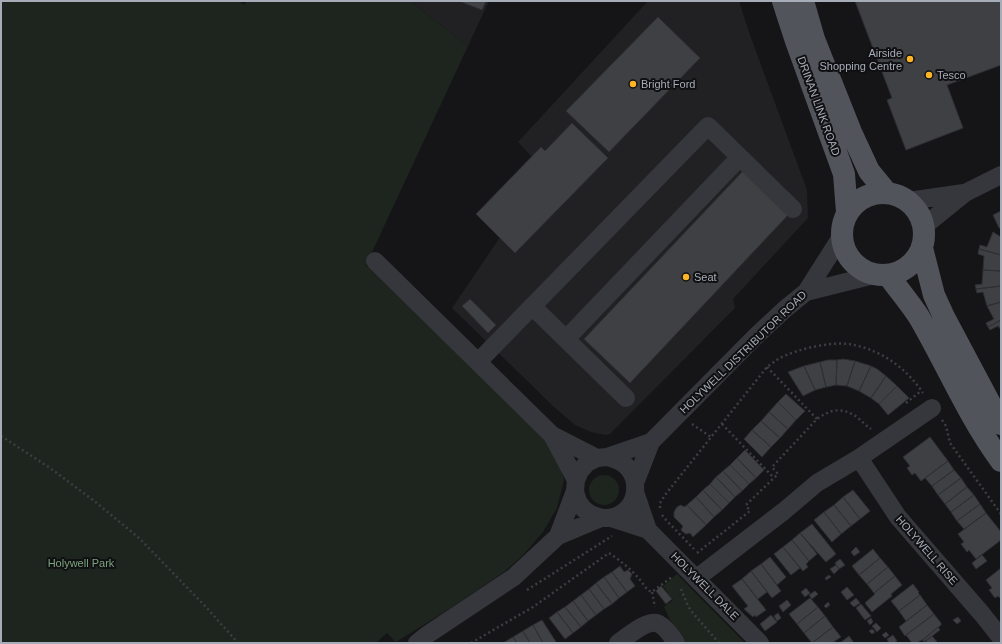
<svg xmlns="http://www.w3.org/2000/svg" width="1002" height="644" font-family="Arial,sans-serif">
<rect width="100%" height="100%" fill="#151517"/>
<path fill="#212124" d="M410,1H489L468,46Z
M648,1H739L750,35L807,190L808,218L733,299L735,308L610,434L605,435L591,432L575,425L554,407L452,308L545,171L518,142Z"/>
<path fill="#1d251e" d="M1,1H239L244,5L247,1H410L468,46L366,265L557,451L564,480L557,508L543,532L524,554L504,572L451,608L396,642L387,633L376,643H1Z
M589 490a15 15 0 1 1 30 0a15 15 0 1 1-30 0Z
M677,574L745,643H686L669,618L664,607L673,600L663,586Z"/>
<path fill="#3f4044" stroke="#2f2f33" d="M459,1H486L482,10Z
M855,1H1001V65L947,85L963,128L906,150L887,100L892,98Z
M658,17L700,58L609,152L566,111Z
M572,123L608,158L515,253L476,214L541,147L545,151Z
M743,171L789,214L630,383L584,339Z
M1001,211V228H999L993,215Z
M993,232L1001,237V255L979,249L980,245L987,247Z
M979,249L1001,255V271L983,270L984,256L978,254Z
M983,270L1001,271V286L976,289L975,285L982,284Z
M1001,286V302L987,306L983,292L977,293L976,289Z
M470,299L496,325L488,333L462,306Z
M1001,302V320L988,327L986,323L994,319L987,306Z
M1001,320V330L998,326L990,330L988,327Z
M843,359L855,361L847,386L836,385L837,360Z
M828,360H837L836,385L826,387L820,362Z
M855,361L871,366L859,391L847,386Z
M820,362L826,387L815,390L804,366Z
M804,366L815,390L803,396L788,372Z
M871,366L877,369L886,376L871,398L859,391Z
M886,376L897,386L879,404L871,398Z
M897,386L909,398L888,415L879,404Z
M786,394L805,411L796,420L778,402Z
M778,402L796,420L788,429L769,412Z
M769,412L788,429L780,438L761,421Z
M761,421L780,438L771,447L752,430Z
M752,430L771,447L762,457L744,439Z
M930,437L948,461L921,481L915,473L912,475L907,468L910,466L903,457Z
M745,450L764,470L756,478L737,458Z
M737,458L756,478L749,484L730,465Z
M948,461L954,470L932,486L925,478Z
M730,465L749,484L742,491L723,471Z
M954,470L961,478L938,495L932,486Z
M723,471L742,491L735,497L716,477Z
M716,477L735,497L729,503L710,484Z
M961,478L967,487L945,504L938,495Z
M710,484L729,503L722,510L703,490Z
M967,487L974,495L951,512L945,504Z
M703,490L722,510L714,517L696,497Z
M853,490L870,511L860,519L843,497Z
M974,495L980,504L957,521L951,512Z
M696,497L714,517L706,525L687,505Z
M843,497L860,519L851,526L834,505Z
M980,504L986,513L964,529L957,521Z
M681,505L684,507L687,505L706,525L693,537L690,533L686,534L683,532L681,530L683,526L674,517V512L677,507Z
M834,505L851,526L841,534L824,512Z
M824,512L841,534L832,542L814,520Z
M986,513L1001,532V540L976,559L969,550L967,552L961,544L964,542L958,534Z
M812,524L836,554L826,562L800,533Z
M800,533L817,554L809,561L792,540Z
M792,540L809,561L806,564L808,567L803,571L783,547Z
M783,547L800,568L791,575L774,554Z
M856,547L860,552L854,556L851,552Z
M873,549L880,558L859,575L852,566Z
M982,555L987,561L976,569L972,563Z
M770,557L786,577L777,585L761,564Z
M880,558L888,567L867,584L859,575Z
M840,559L845,565L839,569L835,563Z
M761,564L781,591L772,598L751,571Z
M836,565L839,569L834,574L830,569Z
M620,566L624,572L628,570L632,574L630,579L635,586L627,592L612,572Z
M888,567L895,576L874,593L867,584Z
M1001,568V599L998,596L995,598L989,590L992,588L986,580Z
M751,571L767,592L758,599L742,579Z
M612,572L627,592L619,598L604,577Z
M829,575L831,577L826,580L825,578Z
M895,576L902,585L891,594L892,596L872,612L865,603L875,594L874,593Z
M604,577L619,598L612,604L596,583Z
M742,579L766,610L756,617L755,615L753,617L744,609L748,606L732,586Z
M596,583L612,604L604,609L589,589Z
M913,584L919,592L918,593L920,595L899,611L891,601Z
M661,586L672,599L666,604L656,591Z
M847,587L854,595L847,600L841,592Z
M806,588L810,593L805,597L801,592Z
M589,589L604,609L596,615L581,595Z
M815,591L818,594L812,599L809,595Z
M581,595L596,615L588,621L573,601Z
M920,595L927,605L906,621L899,611Z
M810,598L818,607L797,624L789,614Z
M856,598L860,603L854,607L850,603Z
M787,600L791,605L783,612L779,606Z
M573,601L588,621L581,627L565,607Z
M828,602L830,605L826,608L824,606Z
M861,604L871,616L865,620L856,608Z
M927,605L934,614L905,636L899,627Z
M565,607L581,627L573,633L557,612Z
M818,607L825,616L804,633L797,624Z
M557,612L573,633L565,639L549,618Z
M778,613L781,618L777,621L774,616Z
M934,614L941,623V625L921,641V640L917,643H912L906,635Z
M771,615L777,622L765,631L760,624Z
M825,616L833,627L812,643L804,633Z
M958,617L961,621L957,624L953,620Z
M871,618L873,622L870,625L867,621Z
M542,620L556,642L555,643H543L533,625Z
M876,623L881,628L877,632L872,626Z
M533,625L543,643H530L523,631Z
M833,627L841,637L832,643H812Z
M938,627L940,630L924,642L923,640Z
M872,629L875,632L872,634L869,631Z
M523,631L530,643H517L513,637Z
M886,632L889,635L885,638L882,635Z
M893,635L897,641L894,643H889L887,639Z
M849,636L854,643H840Z
M932,636L938,643H928L926,641Z
M513,637L517,643H503Z"/>
<g fill="none" stroke-linecap="round" stroke-linejoin="round">
<path stroke="#3c3e43" stroke-width="2.5" stroke-dasharray="2 3" stroke-linecap="butt" d="M767,367L817,419
M906,403L921,391
M942,420L946,426L950,443L1001,514
M692,424L711,437
M722,424L774,478
M1,436L50,468L93,500L139,538L206,607L238,643
M660,508V503L665,495L767,367C771,364 775,361 780,358C797,349 835,340 854,345C883,351 907,369 923,393
M662,515L666,520L694,549
M697,553L750,511L746,505L778,474L772,467L817,419C829,410 840,407 854,415C860,419 865,425 871,429
M681,589L688,606L692,612L719,643
M527,590L612,536
M652,592L655,607
M471,643L533,607L609,553C621,561 632,570 641,581C644,585 646,590 652,592L672,577"/>
<path stroke="#36373c" stroke-width="18" d="M908,201L964,193
M923,227L965,193L1001,175
M375,261L552,435L597,458
M806,292L874,275
M532,306L626,398
M566,339L740,157
M478,362L708,126L793,209
M552,435L576,480
M859,458L898,517L982,614L1001,638
M635,483L651,442L755,337L785,309L806,292L841,237
M575,491C576,495 577,499 579,503C589,519 613,524 627,509C638,498 638,478 627,467C622,461 615,459 607,457
M635,492L648,530
M611,518L648,530L760,643
M558,536L575,491L576,480L580,471L587,463L597,458L607,457L651,442
M697,578L784,511L817,483L859,458L932,408
M417,643L427,635L514,577L558,536L601,518
M618,643C627,637 648,618 659,624C667,628 672,637 676,643"/>
<path stroke="#52545c" stroke-width="22" d="M783,1L796,41L844,174L847,212
M803,1L814,39L851,132L869,171L887,193
M842 234a41 41 0 1 1 82 0a41 41 0 1 1-82 0Z
M922,248L934,295L944,317L1001,424
M888,275C898,289 910,303 919,317C947,365 968,416 1001,461"/>
</g>
<g fill="#feb427" stroke="#101012" stroke-width="1.5">
<circle cx="910" cy="59" r="4"/>
<circle cx="929" cy="75" r="4"/>
<circle cx="633" cy="84" r="4"/>
<circle cx="686" cy="277" r="4"/>
</g>
<g text-anchor="middle" dominant-baseline="central" stroke-width="4" stroke-linejoin="round" paint-order="stroke">
<g font-size="11" fill="#a6acb8" stroke="#101012" text-anchor="start">
<text x="902" y="53" text-anchor="end">Airside<tspan x="902" dy="13">Shopping Centre</tspan></text>
<text x="937" y="75">Tesco</text>
<text x="641" y="84">Bright Ford</text>
<text x="694" y="277">Seat</text>
</g>
<g font-size="11" fill="#a6acb8" stroke="#101012">
<text transform="translate(819 106) rotate(70)">DRINAN LINK ROAD</text>
<text transform="translate(743 352) rotate(-44)">HOLYWELL DISTRIBUTOR ROAD</text>
<text transform="translate(927 550) rotate(49)">HOLYWELL RISE</text>
<text transform="translate(705 586) rotate(45)">HOLYWELL DALE</text>
</g>
<g font-size="11" fill="#7ca47e" stroke="#101012">
<text x="81" y="563">Holywell Park</text>
</g>
</g>
<rect width="1002" height="644" fill="none" stroke="#a6acb8" stroke-width="4"/>
</svg>
